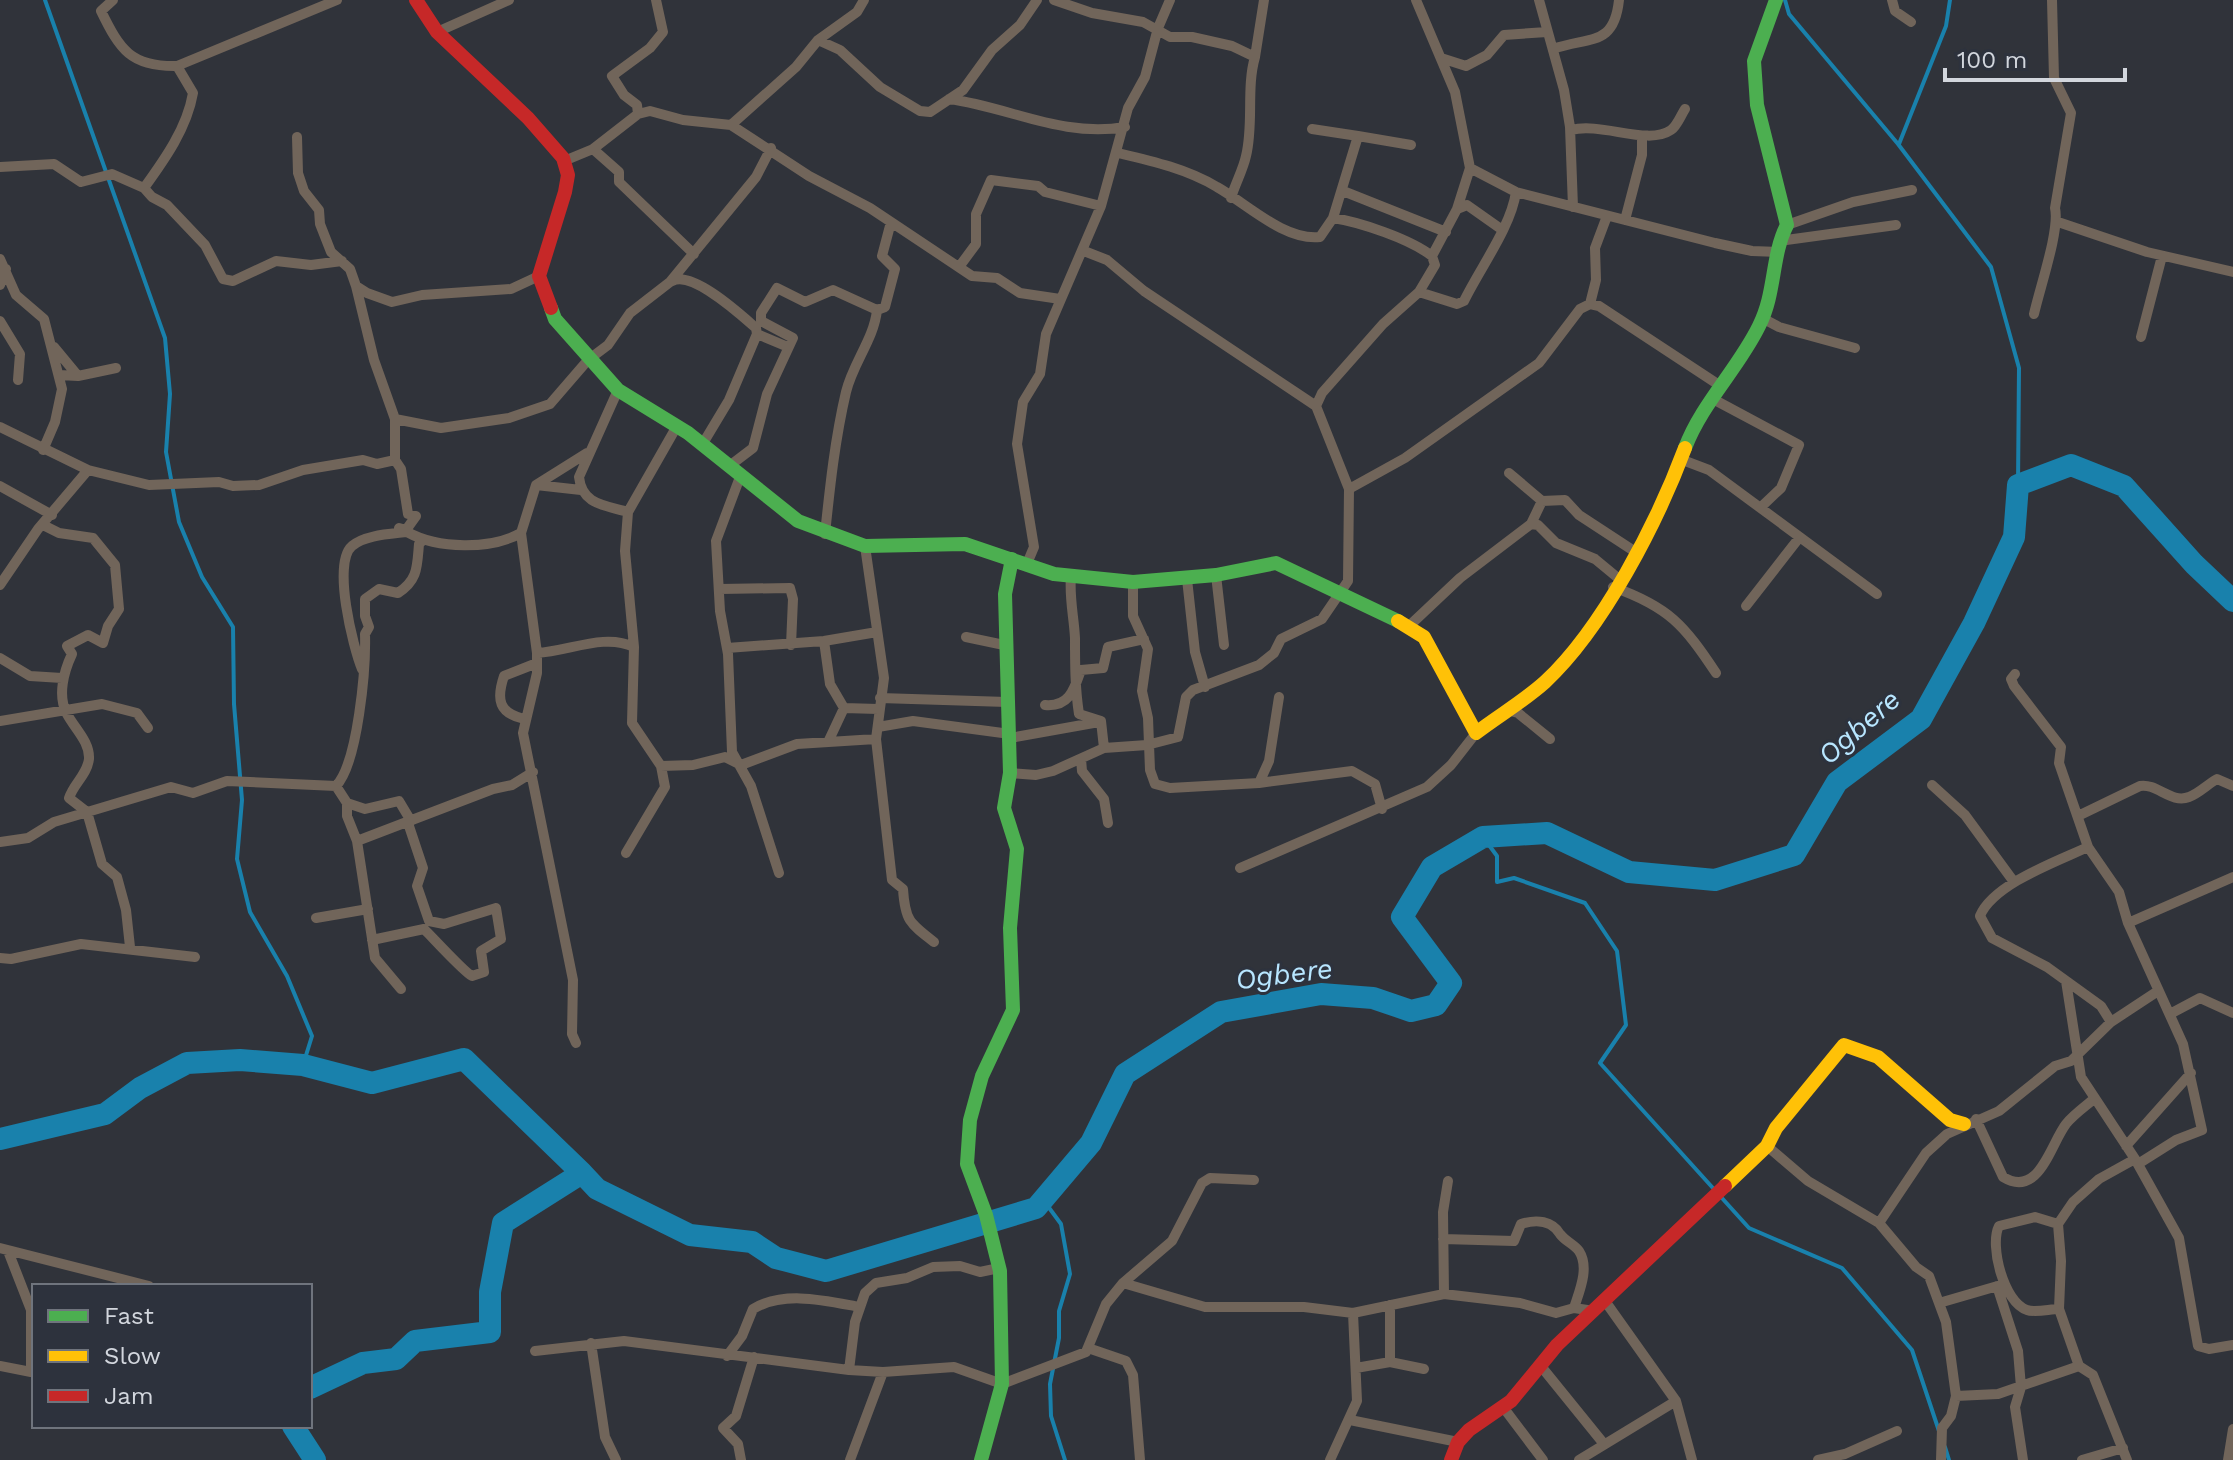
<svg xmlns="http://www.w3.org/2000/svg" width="2233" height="1460" font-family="'Work Sans',sans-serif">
<rect width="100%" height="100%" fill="#30333a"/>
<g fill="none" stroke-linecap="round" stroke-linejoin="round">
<path stroke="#1981ac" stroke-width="4" d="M45,0L165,338L170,394L166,452L179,522L202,577L233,627L234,704L242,800L237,859L250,912L287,976L312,1036L303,1065
M1785,0L1789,14L1898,144L1991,267L2019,368L2018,485
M1899,144L1946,26L1950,0
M1483,837L1497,856V882L1514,878L1585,903L1617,951L1626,1025L1600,1063L1749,1228L1842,1268L1912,1350L1939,1431
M1036,1208L1047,1205L1061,1224L1070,1274L1059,1311V1338L1050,1384L1051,1416L1065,1460
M1945,1447L1949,1460"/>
<path stroke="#1981ac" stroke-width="22" d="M0,1139L105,1114L140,1088L187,1063L240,1060L303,1065L372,1083L464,1059L582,1173
M310,1388L363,1363L396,1359L415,1341L490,1332V1292L503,1223L582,1173L597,1189L690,1235L752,1242L776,1258L826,1271L1036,1208L1091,1143L1125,1074L1221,1012L1321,994L1373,998L1411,1011L1436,1005L1451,983L1402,917L1432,867L1483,837L1547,833L1629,872L1715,880L1794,855L1837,782L1921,719L1974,623L2014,537L2018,485L2071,465L2124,486L2194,564L2233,601
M293,1426L315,1460"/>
<path stroke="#71655a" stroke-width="10" d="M113,0L101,11C120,50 131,67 177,66L193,93C187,128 165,159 144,188
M1054,0L1092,13L1143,22L1170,37H1192L1232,46L1255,57C1246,88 1254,124 1246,156C1243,170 1235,184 1231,198
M1539,0L1564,90L1570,127L1573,207
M1892,0L1895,11L1911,22
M437,32L509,0
M818,40L840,50L880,87L920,111L930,112L963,90L992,50L1020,25L1037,0
M1553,49C1590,36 1614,47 1619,0
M1255,57L1264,0
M1441,58L1466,66L1487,55L1504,35L1547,32
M177,66L337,0
M949,99C1009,107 1063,138 1125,127
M638,114L637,105L624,95L612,76L650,48L663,32L656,0
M731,125L796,67L818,40L857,12L864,0
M1312,129L1358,136
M1571,130C1602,122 1648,146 1671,130C1677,126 1681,115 1685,109
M297,137L298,173L304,191L319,210L320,224L331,252L350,269L356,286L367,293L392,302L422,295L511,289L539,276
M593,149L619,172V182L694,254
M1118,153C1152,161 1187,169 1217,187C1246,203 1284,241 1320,237L1333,218L1358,136L1411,145
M564,161L593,149L638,114L650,111L683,120L731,125L809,176L870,208L972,276L997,278L1020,293L1060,299
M0,167L54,164L81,182L112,174L144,188L152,197L167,205L205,245L223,279L233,281L276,261L311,265L342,261
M1470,168L1516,192L1715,243L1752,251L1779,252
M1343,191L1446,232
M1457,209L1467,205L1501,229
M1333,218C1360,222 1410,239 1432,256
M1625,220L1642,155V138
M2058,222L2147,252L2233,272
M1787,225L1853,202L1912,190
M1779,241L1896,225
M0,259L16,295L44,319L62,389L55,422L43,450
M959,267L976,244V214L991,180L1038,186L1045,192L1101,206
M672,281C692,270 740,314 756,328L757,334L788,347
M0,285L6,269
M1419,292L1457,304L1464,301C1480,268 1511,227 1516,192
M1590,304L1599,306L1719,385
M2034,314C2040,287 2060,230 2055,208L2071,113L2054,78L2052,0
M1762,318L1779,327L1855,348
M0,321L20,354L18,380
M2141,337L2162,256
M54,347L78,376
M59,375L78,376L116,368
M618,390L579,477C582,505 605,505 628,512
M1711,398L1799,445L1781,488L1761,507
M1316,406L1322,393L1383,324L1419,292L1435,265L1432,256L1457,209L1470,168L1455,92L1416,0
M395,419L441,428L509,418L550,404L588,360L608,345L630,313L670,282L756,177L771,148
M0,427L88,470L149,485L219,482L233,486L259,485L303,470L363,460L377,464L395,460V419L374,360L356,286
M702,445L729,400L757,334
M1680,459L1709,470L1877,594
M395,460L401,469L408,514L416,516L406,530L399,528
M728,467L753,448L767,394L793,338L761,321V313L777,288L805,302L833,290L877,310
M1509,473L1542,501
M740,477L716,541L720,611L728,654L732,752L751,786L779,873
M536,485L581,490
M0,486L52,515
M1349,489L1405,458L1539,363L1580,309L1590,304L1596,280L1595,248L1607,216
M1542,501L1565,500L1579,515L1634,551
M1531,524L1538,525L1556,543L1595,559L1618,578
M43,525L59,533L93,538L115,565L119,609L108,626L103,643L88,635L67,646L72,654C64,671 57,696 67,714C75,729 90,742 89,759C87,775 74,783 69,798L87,812L102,864L117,877L126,910L130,947
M825,534C830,486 835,439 846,392C853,363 874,339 877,310L885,307L895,269L882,256L891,222
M865,546L884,678L876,739L892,880L903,889C905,920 909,923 934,942
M1026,566L1034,547L1017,444L1023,402L1040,374L1046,334L1101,206L1128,108L1145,77L1158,28L1170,0
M1216,575L1224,645
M1071,576C1069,598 1074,617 1075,638C1075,664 1075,688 1079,714L1101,721L1104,748
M1187,579L1195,652L1205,687
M1133,582V616L1148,649L1142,691L1148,718L1150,770L1155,784L1170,788L1259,783L1352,771L1375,784L1382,809
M0,585L38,529L88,470
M1613,587C1669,607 1684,625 1716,673
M720,589L790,588L793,599L791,645
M1746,606L1799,538
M1408,627L1460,578L1531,524L1542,501
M966,637L1004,645
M824,641L830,684L844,708L829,740
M727,648L824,641L877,632
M537,653C570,651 604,633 634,647
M0,658L30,676L62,678
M362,669C353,647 332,563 352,546C364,535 390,534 407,532C438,549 490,550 521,533
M2015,674L2011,679L2014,686L2061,747L2059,763L2088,847L2119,892L2128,923L2183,1044L2202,1130L2176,1140L2138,1164
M880,698L1007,702
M1045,705C1069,707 1074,690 1081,670L1103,668L1108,647L1144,639
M844,708L878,709
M1507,710L1518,713L1550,739
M524,719C499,713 496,700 504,676L537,663
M0,721L102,704L137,713L148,728
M878,727L913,721L1010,734
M1010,738L1099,722
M1081,759L1082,771L1104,799L1108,823
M661,766L693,765L725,757L741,765L797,744L876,739
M1010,773L1036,775L1053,771L1104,748L1147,745L1178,737L1186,697L1193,690L1259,665L1274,653L1281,639L1322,619L1348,581L1349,489L1316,406L1144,291L1107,260L1084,251
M1259,783L1269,761L1279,697
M1932,785L1965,815L2014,882
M336,786L347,803V816L357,841L375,958L401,989
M347,803L365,809L399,801L411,821
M2078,816L2140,786C2157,783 2171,804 2189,797C2198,794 2208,784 2217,779L2233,786
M357,841L493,789L512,785L533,772
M0,842L28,838L54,822L171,787L193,793L227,781L336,786C358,763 366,668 365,634L369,627L365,616V599L379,589L398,593C418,580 417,567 419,544L422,541
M2088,847C2058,861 1993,884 1980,916L1992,938L2047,967L2101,1006L2111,1022
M626,853L665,787L661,766L632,723L634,647L625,551L628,512L677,426
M1240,868L1427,787L1451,765L1476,733
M316,918L368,909
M2128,923L2233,877
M372,940L424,929C434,939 465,973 472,976L484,972L481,951L501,939L496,908L444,924L429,921L417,886L423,868L408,823
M0,958L11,959L81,944L195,957
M2066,981L2081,1077L2135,1159L2179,1238L2198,1346L2209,1349L2233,1345
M2170,1014L2200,998L2233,1013
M576,1043L572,1034L573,980L523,733L537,673V653L521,533L536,485L587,453
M1976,1119L2003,1177C2039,1199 2050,1145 2066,1124C2074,1114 2086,1106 2095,1098
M1767,1146L1808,1181L1879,1223L1916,1267L1929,1276L1946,1322L1956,1396L1951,1416L1942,1428L1941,1460
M2126,1146L2191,1073
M1879,1223L1926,1153L1947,1134L1999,1111L2055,1066L2071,1061L2111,1022L2158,991
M2058,1224L2035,1217L1999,1226C1989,1245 2004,1303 2027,1310C2035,1313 2050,1309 2059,1309
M1443,1239L1514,1241L1521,1224C1537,1219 1552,1221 1560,1234C1565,1241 1575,1245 1579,1251C1590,1268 1579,1292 1574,1308
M0,1248L149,1286
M1123,1283L1205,1307H1304L1353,1313L1444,1294L1520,1303L1556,1313L1574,1308L1594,1311
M1997,1286L2018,1351L2021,1387L2015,1407L2023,1460
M1444,1294L1443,1212L1448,1181
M1605,1301L1676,1401L1692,1460
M1939,1303L2001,1285
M1390,1305V1362
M591,1343L605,1437L616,1460
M1088,1348L1126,1361L1133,1375L1140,1460
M535,1351L624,1341L849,1370L883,1372L954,1367L1002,1384L1086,1352L1106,1304L1123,1283L1172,1241L1202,1183L1210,1178L1254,1180
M727,1356L742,1336L753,1309C784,1290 827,1301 860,1307
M1540,1365L1604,1444
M0,1366L31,1372V1310L8,1251
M1356,1368L1390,1362L1424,1369
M849,1370L855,1322L865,1293L876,1283L907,1278L933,1267L960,1266L980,1272L999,1268
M1956,1396L1998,1394L2079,1366
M1503,1407L1543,1460
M1350,1420L1458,1442
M741,1460L738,1444L723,1428L736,1416L754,1357
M850,1460L883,1372
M1330,1460L1357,1401L1353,1313
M1579,1460L1676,1401
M1818,1460L1845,1454L1897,1431
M2082,1460L2123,1448
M2127,1460L2093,1375L2079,1366L2059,1309L2061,1261L2058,1224L2073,1202L2099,1179L2135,1159
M2228,1460L2233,1429"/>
<path stroke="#4caf50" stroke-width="14" d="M551,308L555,319L618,390L688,433L798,521L865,546L965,544L1054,574L1133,582L1216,575L1276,563L1398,621
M1685,448C1702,403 1738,369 1759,326C1776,293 1771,256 1787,225L1757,105L1754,61L1776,0
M981,1460L1002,1384L1000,1271L986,1215L967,1164L970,1120L982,1076L1013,1010L1010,928L1017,849L1004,808L1010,773L1005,594L1012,559"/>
<path stroke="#ffc107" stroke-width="14" d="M1398,621L1424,637L1476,733C1498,716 1524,701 1545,682C1603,628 1657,523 1685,448
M1725,1186L1767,1146L1776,1128L1844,1045L1878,1057L1950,1120L1964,1124"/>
<path stroke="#c62828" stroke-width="14" d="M416,0L437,32L528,118L563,158L568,175L565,192L539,276L551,308
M1451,1460L1458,1442L1469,1430L1511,1401L1557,1345L1725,1186"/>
</g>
<g text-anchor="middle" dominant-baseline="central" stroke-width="6" stroke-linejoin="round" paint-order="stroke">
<g font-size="28" font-style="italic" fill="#b8e6ff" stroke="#2d323d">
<text transform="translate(1859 727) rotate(-41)">Ogbere</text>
<text transform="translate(1284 974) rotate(-7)">Ogbere</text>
</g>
</g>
<rect x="32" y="1284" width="280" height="144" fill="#2d323d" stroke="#6f747d" stroke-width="2"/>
<rect x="48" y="1310" width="40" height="12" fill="#4caf50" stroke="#6f747d" stroke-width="2"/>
<text x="104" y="1324" font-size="24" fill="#d2d6dd">Fast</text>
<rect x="48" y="1350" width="40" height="12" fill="#ffc107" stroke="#6f747d" stroke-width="2"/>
<text x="104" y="1364" font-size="24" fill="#d2d6dd">Slow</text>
<rect x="48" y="1390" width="40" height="12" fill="#c62828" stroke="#6f747d" stroke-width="2"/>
<text x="104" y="1404" font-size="24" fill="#d2d6dd">Jam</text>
<path d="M1945 68v12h180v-12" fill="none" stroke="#d2d6dd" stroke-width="4"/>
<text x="1957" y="68" font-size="24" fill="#d2d6dd" stroke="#2d323d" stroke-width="6" paint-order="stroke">100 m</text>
</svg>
